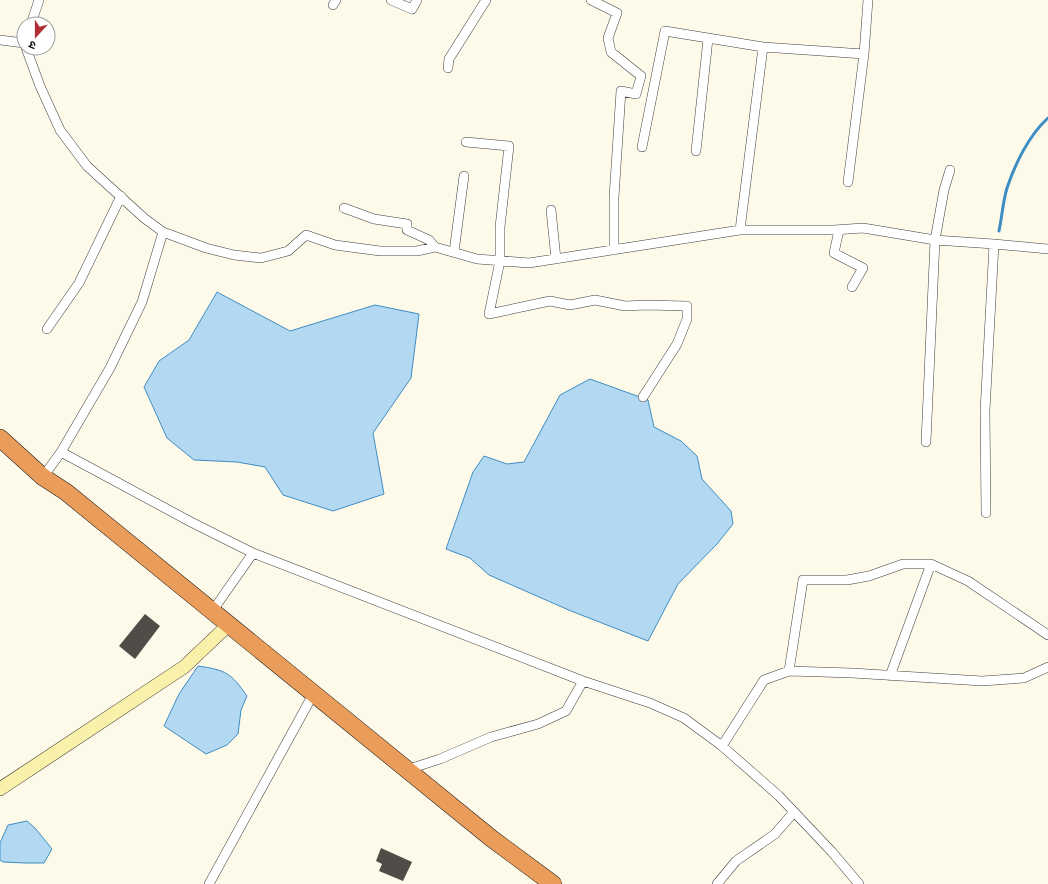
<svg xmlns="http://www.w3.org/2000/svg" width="1048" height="884" font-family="Spectral,'Noto Sans Devanagari',serif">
<rect width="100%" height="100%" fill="#fefae9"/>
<path fill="#b2d9f1" stroke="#3e8dc3" d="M217,292L290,331L375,305L419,314L411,378L373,433L384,494L333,511L283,495L265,467L237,462L194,460L167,438L144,387L159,361L189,340Z
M590,379L648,400L654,427L681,441L697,456L702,479L731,511L733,524L717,544L678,584L648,641L571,611L489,575L470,558L446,549L473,472L484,456L507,464L524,462L560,395Z
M198,666C226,670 231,673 247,696L241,710L238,734L227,745L206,754L164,726L179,694Z
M27,821L35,828L52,849L44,863H25L3,862L0,860V843L8,825Z"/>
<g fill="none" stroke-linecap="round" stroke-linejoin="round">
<path stroke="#3e8dc3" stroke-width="3" d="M999,231C1002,217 1003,201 1007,188C1015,164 1029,135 1048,118"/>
</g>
<path fill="#524c48" d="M145,614L160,626L135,659L119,646Z
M381,848L412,862L403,881L379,871L382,864L376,861Z"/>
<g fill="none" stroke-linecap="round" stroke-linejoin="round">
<defs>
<path id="street" d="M391,0L412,9L417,0
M591,0L617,13L608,38L611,52L641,76L636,94L621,91L614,197V250
M333,5L336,0
M31,24L39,0
M0,40L24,43
M763,47L740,230H834L863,228L935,240L994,244L1048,249
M26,48L40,86L60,130L87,166L144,218L163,232L142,302L110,368L61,452L43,477
M448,68L449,59L486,0
M466,142L509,146L500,227V261L489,314L550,301L570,305L595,300L625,306L646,305L687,306V319L677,344L643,397
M642,147L665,31L763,47L864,54
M696,151L708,39
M848,182L864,54L868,0
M344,208L374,219L407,224V230L429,240L435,247
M551,210L556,259
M839,230L834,253L863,268L852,287
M163,232L206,248L234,255L261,258L288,251L306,235L335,245L380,251H417L435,247L477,259L529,263L740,230
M454,252L464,176
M47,329L79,283L121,196
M926,442L935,240L944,190L950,170
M61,452L191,522L253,553
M986,513L985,411L994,244
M211,613L253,553L583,681L650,703L684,718L722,746L779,796L832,852L859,884
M789,671L803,580H847L869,576L903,564H931L968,581L1048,635
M890,676L931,564
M722,746L764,680L789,671L852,673L982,681L1024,678L1048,667
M406,770L440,759L491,737L538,724L566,711L583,681
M209,884L310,700
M717,884L736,861L775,834L794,812"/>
<path id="secondary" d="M0,789L184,667L222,631"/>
<path id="highway" d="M0,438L43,477L66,492L491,838L553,884"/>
</defs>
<use href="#street" stroke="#3d3d3d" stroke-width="10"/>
<use href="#secondary" stroke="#2c2c2c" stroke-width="14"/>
<use href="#highway" stroke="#1b1b1b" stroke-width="18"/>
<use href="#street" stroke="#fff" stroke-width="9"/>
<use href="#secondary" stroke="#f9f0a9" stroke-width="13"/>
<use href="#highway" stroke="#ea9d5b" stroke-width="17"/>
</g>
<g transform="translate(36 36) rotate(201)"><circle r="19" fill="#ffffff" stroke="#9d9d9d"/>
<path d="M0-3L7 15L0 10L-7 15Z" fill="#af2d33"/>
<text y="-6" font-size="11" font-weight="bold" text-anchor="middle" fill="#0a0a0a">उ</text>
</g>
</svg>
